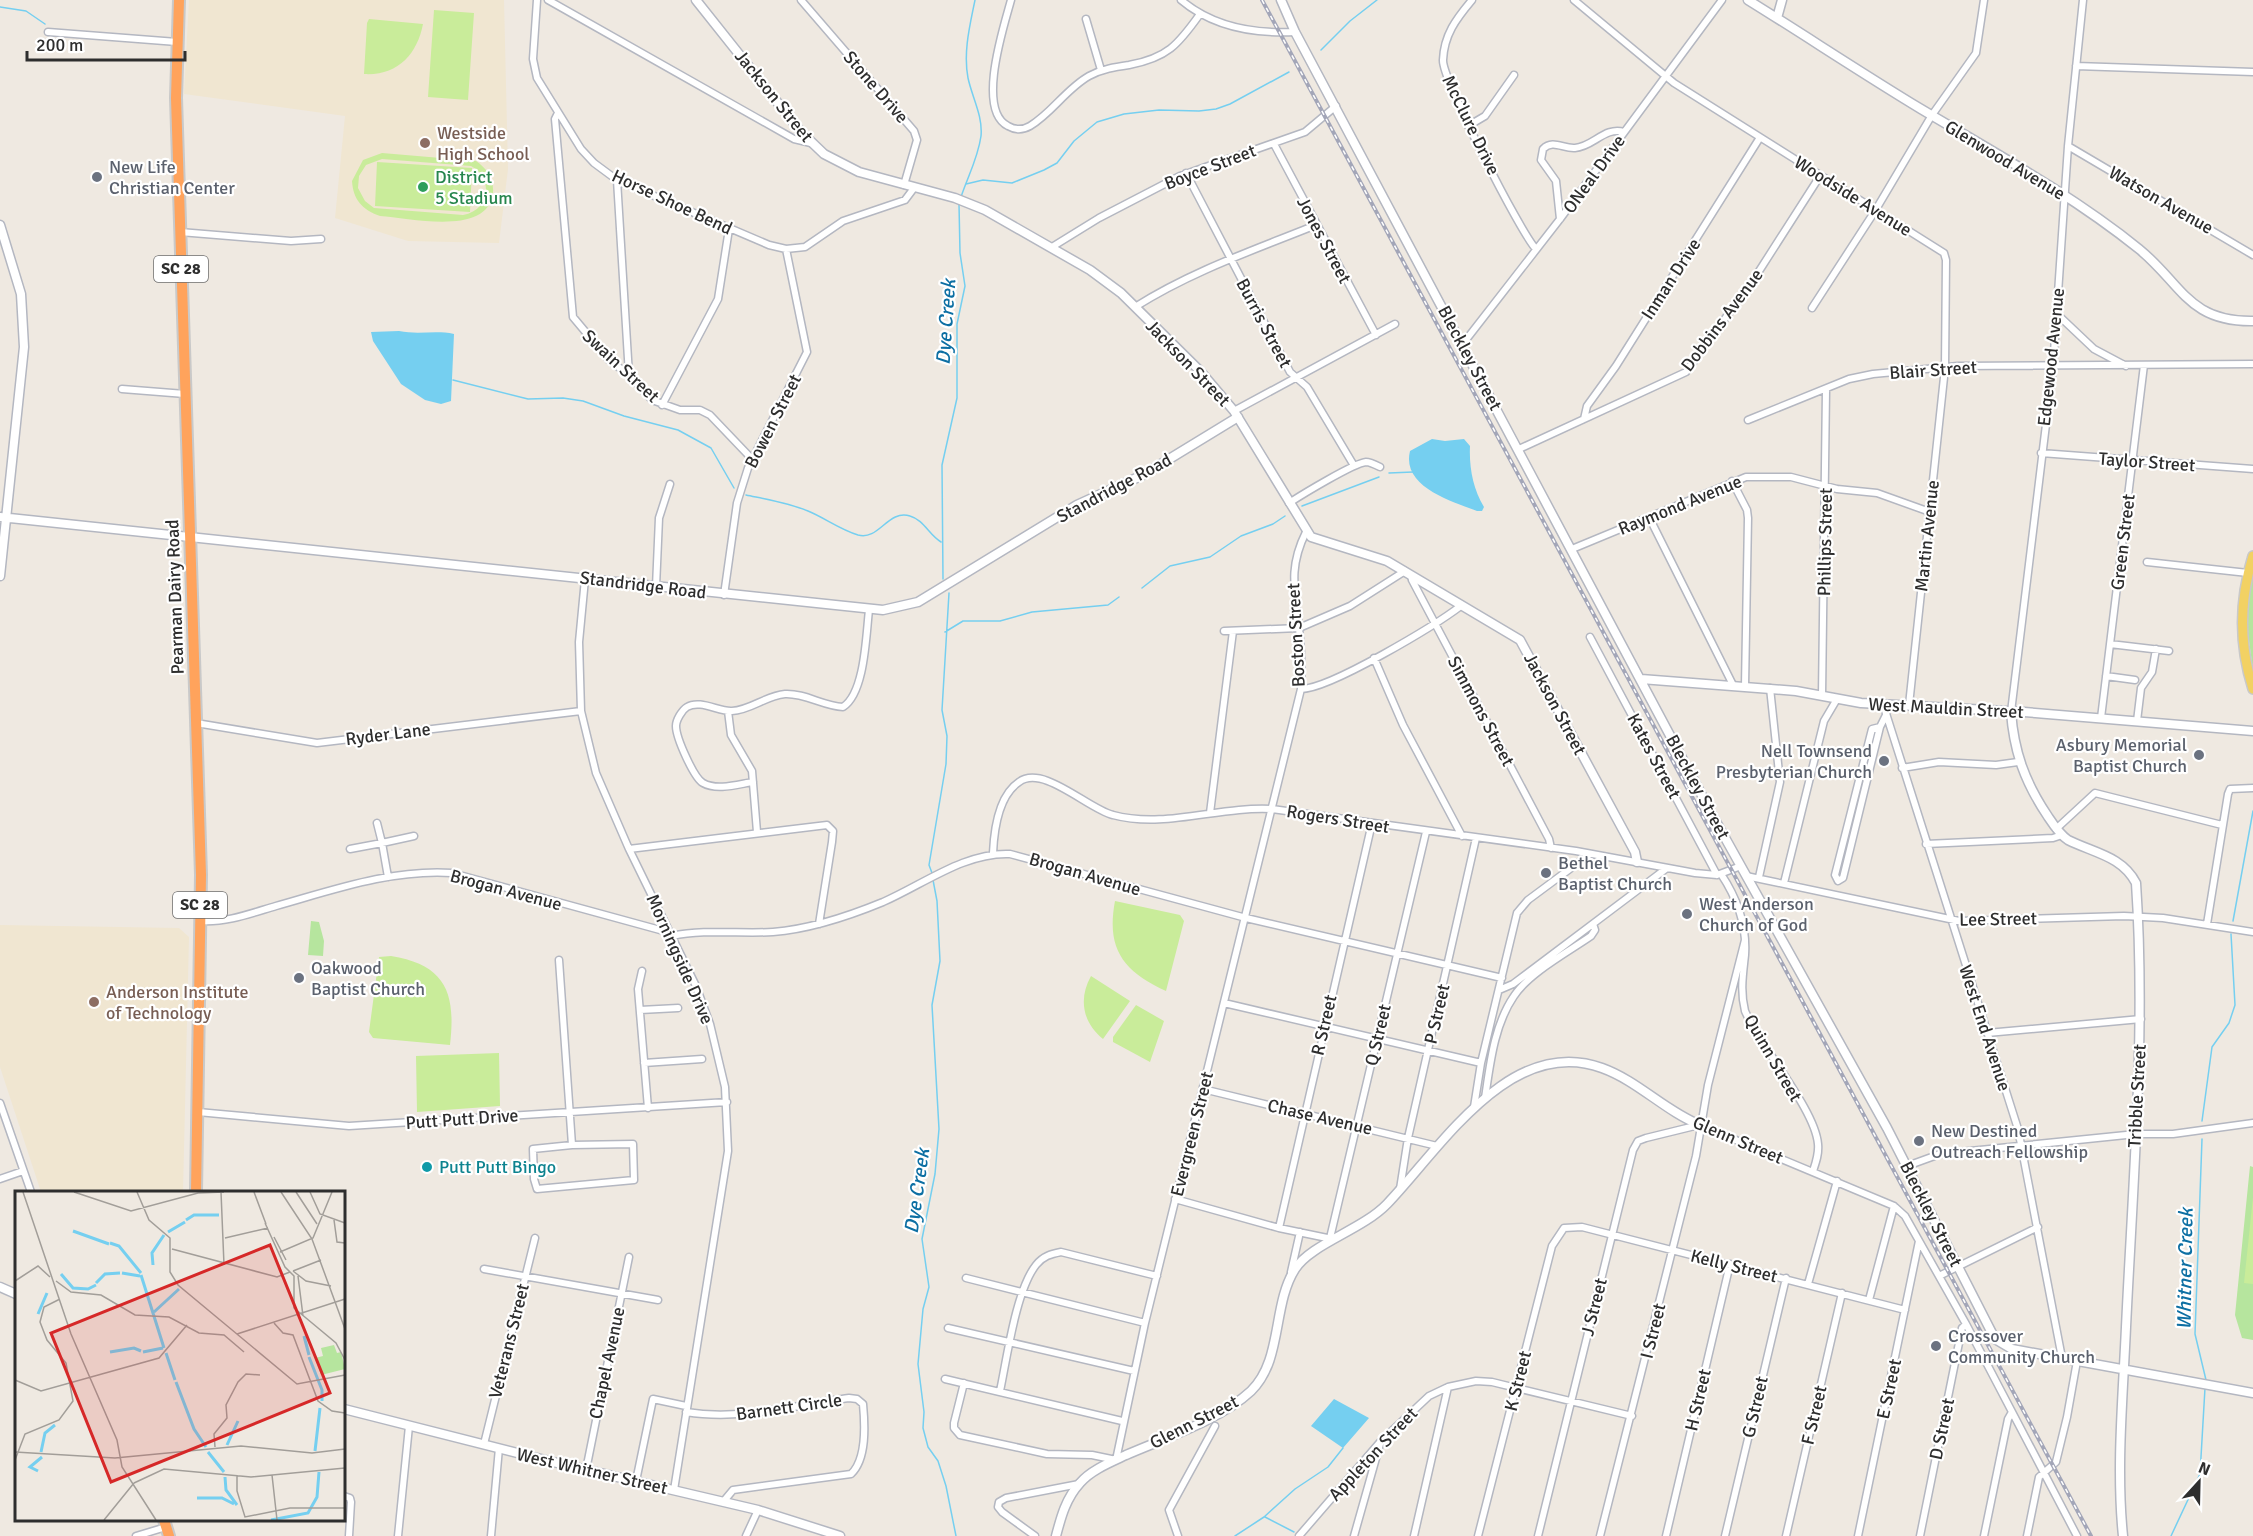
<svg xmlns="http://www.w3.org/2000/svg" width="2253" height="1536" font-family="Signika,sans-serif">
<rect width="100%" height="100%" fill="#efe9e1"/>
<path fill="#f0e6d1" d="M189,0H504L508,169L499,243L408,241L335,218L345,116L184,94Z
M0,925L179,928L189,937L183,1192H41L0,1067Z"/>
<path fill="#b6e59e" d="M2253,571V670L2246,619Z
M311,921L319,922L324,941L323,956L308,955Z
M2250,1166L2253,1167V1340L2242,1338L2235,1315Z"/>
<path fill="#c9ec9a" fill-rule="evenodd" d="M434,10L474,13L468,100L428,97Z
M369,19L423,24C417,55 397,76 364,74L367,23Z
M382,153L476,161C486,168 494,178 493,192C489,237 411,218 380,216C362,210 353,199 352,181L363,160ZM382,159L471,166C494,179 490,210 463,215L374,208L365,201L358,188L359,176L366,165Z
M377,162L472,168L470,212L375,206Z
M1115,901L1180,915L1184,921L1166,991C1123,971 1106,949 1115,901Z
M391,956C446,965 456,993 450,1045L373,1038L369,1032L379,957Z
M1091,976L1130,1001L1103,1039C1083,1023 1078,999 1091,976Z
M1136,1005L1164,1021L1150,1062L1113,1042V1037Z
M499,1053L500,1106L417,1112L416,1056Z
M2253,1197V1284L2244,1283Z"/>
<path fill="#75cff0" d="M399,331C418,335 436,330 454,334L451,401L441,404L425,400L401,384L373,341L371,332Z
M1432,439L1445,441L1464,439L1470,446C1469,467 1473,489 1484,507L1482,511H1477C1453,502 1401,487 1410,451Z
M1334,1399L1369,1418L1343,1448L1311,1426Z"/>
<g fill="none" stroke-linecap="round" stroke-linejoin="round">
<path stroke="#75cff0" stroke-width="1.5" d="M0,7L26,11L45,24
M1321,50L1350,21L1377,0
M966,184L983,180L1012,183L1044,170L1057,163L1074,141L1097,122L1124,114L1159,110L1199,111L1216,109L1230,104L1289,72
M961,197C968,176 978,158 981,136C983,116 972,97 968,78C963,52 970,25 975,0
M453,380L528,399L563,398L583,401L624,416L678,430L711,448L734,488
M1389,473L1413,472
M746,495C765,499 789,503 808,511C825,518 839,529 858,535C879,541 888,509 910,516C924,520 929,535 941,542
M1302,506L1379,477
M943,579L942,465L957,398V324L965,286L960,253L959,204
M1142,588L1170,566L1210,557L1241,536L1273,524L1285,516
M945,632L963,621H1000L1032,612L1108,605L1119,597
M932,873L929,865L946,764L947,736L942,710L949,593
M933,880L937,901L940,961L932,1005L939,1129L935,1174L922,1239L929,1287L923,1309L918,1364L924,1412L923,1428L928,1447L938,1461L946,1486L956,1536
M2233,921L2253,811
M2202,1121L2212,1047L2229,1023L2235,1005L2231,934
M2202,1139L2195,1334L2206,1380
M1265,1517L1294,1532
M1235,1536L1264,1517L1295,1489L1328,1467L1343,1448
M2171,1536L2200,1474L2205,1388"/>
<defs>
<path id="street" d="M537,0L533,59L537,78L581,149L594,163L617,180L769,245L786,249L805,247L843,221L905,200L914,188
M548,0L794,139L811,143
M801,0L914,131L917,140L904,185
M1011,0C1004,26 976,110 1008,126C1015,130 1023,130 1030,126C1052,113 1066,89 1089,76C1102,69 1115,67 1129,65C1167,58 1178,45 1200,14
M1181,0C1213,27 1254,34 1295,32
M1472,0C1456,19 1444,35 1443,60C1442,79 1521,234 1536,249
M1574,0L1674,83L1944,253L1946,260L1945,368L1909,705
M1086,19L1101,70
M48,32L177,42
M2076,66L2253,72
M558,113L555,119L573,317L609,360L629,375L652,400L680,410H700L710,415L752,459
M1468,126L1485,116L1514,75
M1274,144L1376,335
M2068,146L2253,255
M1186,173L1290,372L1307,387L1353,464
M617,180L629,375
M1560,219L1556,181L1541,160L1543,149C1553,139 1563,149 1575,148C1593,147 1605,126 1624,132
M180,232L291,241L321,239
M1052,247L1099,218L1180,176L1305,132L1336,106
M1135,307C1192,271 1254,250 1316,225
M1812,308L1875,211L1932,115L1976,53L1984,0
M2057,314L2094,349L2126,366
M1462,345L1560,219L1722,0
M122,389L185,394
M662,405L718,299L729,229
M1234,411L1395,324
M1584,419L1587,406L1616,366L1759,139
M1748,420L1849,379L1873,374L1958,366L2253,364
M1519,449L1686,372L1754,279L1820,176
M2041,453L2253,469
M1732,481L1747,510L1748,518L1745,686
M1289,503C1303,494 1354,463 1366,462C1370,462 1376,465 1380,467
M1649,517L1733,685
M1572,549L1746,477H1791L1837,489L1877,493L1930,512
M2147,562L2248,573
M1411,575L1412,580L1549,839L1551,848
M585,579L579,642L581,711L596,773L629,849L696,986L710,1024L725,1087L728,1151L674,1490
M656,587L659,518L670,484
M724,595L737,503L748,468L807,352L786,249
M1224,631L1299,628L1350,606L1405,571
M1590,637L1717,875
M2110,644L2169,651
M1374,658L1403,725L1462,836
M2106,676L2135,680
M1301,689C1330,689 1436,625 1462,605
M1822,695L1826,390
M1883,704L2018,1129L2062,1358
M728,711L731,735L752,771L757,832
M2011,712L2053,367L2068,146L2083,0
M2101,718L2144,365
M2137,721L2141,688L2152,672L2156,649
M196,723L317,743L581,711
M1880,727L1872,729L1835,875L1838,881L1843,878L1880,727L1886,715
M1902,768L1939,762L1996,765L2018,762
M753,782C739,784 717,791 703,783C694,778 676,738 676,726C676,720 682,710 687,707C700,699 719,712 732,711C751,710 765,696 785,694C805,693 823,706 843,707C865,693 866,635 869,610
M1210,813L1233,631
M2056,829L2095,793L2222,825
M1926,844L2053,838L2062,835
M350,849L382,843L377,823
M629,849L827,825L833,831L832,842L819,924
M993,853C994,831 998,796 1019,782C1043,764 1088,809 1113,815C1165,829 1219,806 1272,809L1576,851L1695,873L1717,875L1741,866
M1721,874C1737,898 1747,925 1745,955C1743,974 1740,991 1745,1011C1761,1048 1815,1109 1818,1144C1819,1154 1816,1162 1813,1171
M1746,876L1959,921L2124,916L2163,918L2253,932
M388,877L382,843L414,836
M1759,877L1780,782L1770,688
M1784,883L1824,721L1837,699
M200,921C226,923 252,913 276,906C333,890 392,869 452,873L671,933
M2207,924L2228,794L2230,789L2253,788
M672,936C705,929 740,934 773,932C811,929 849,916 883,902C924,884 965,852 1010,854L1246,918L1502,978
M559,960L572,1145L633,1144L634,1180L537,1189L534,1179L533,1149L572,1145
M642,971L638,989L648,1108
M1499,990L1513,984L1667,868
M1224,1003L1481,1063
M640,1010L678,1008
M1987,1033L2141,1019
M644,1063L702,1059
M1203,1089L1437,1146
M1485,1098C1490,1065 1494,1025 1514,996C1529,973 1568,952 1591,936L1595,930L1593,924
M0,1103L31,1192
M1474,1107L1481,1063L1517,913L1528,900L1590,854
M198,1112L349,1126L727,1102
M1700,1125L1894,1206L1905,1216L1966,1324L2077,1536
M1907,1166L1940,1154L2136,1134H2173L2253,1123
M0,1179L23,1171
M1400,1189L1408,1138L1476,838
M1175,1199L1279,1228L1332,1239
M1279,1228L1372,823
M1330,1238L1426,832
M484,1269L658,1300
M1291,1272L1300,1232
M1939,1276L2038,1227
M966,1278L1145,1323
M1808,1284L1837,1181
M1869,1300L1894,1206
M948,1328L1134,1371
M945,1379L1122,1421
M964,1383L954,1423V1428L960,1435L1047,1454L1092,1455L1116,1460L1145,1323L1301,689C1302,669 1301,648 1299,628C1295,590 1288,568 1306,532
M1000,1391C1007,1358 1016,1290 1036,1265C1043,1256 1051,1254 1061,1252L1157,1276
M686,1412C741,1421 794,1405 849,1398L857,1399L863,1404C865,1425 867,1459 851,1474L733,1490L723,1502
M484,1444L535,1238
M586,1470L629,1257
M636,1481L653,1399L686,1406
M344,1496L350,1498L351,1502L349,1536
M136,1536L166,1527
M398,1536L409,1426
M491,1536L499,1448
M746,1536L758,1510
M1035,1536L1002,1512L998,1507L999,1502L1006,1498L1079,1484
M1178,1536L1169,1510L1215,1426
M1299,1536L1381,1441L1429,1396L1448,1387L1476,1381L1492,1382L1632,1416
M1354,1536L1380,1444
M1414,1536L1448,1387
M1478,1536L1552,1246L1564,1228L1582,1227L1905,1310
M1538,1536L1633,1150L1638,1141L1646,1138L1699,1125
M1600,1536L1696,1156L1708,1085L1745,940
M1666,1536L1730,1264
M1725,1536L1786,1278
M1786,1536L1842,1293
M1858,1536L1919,1241
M1920,1536L1962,1328L1966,1324
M1984,1536L2008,1419L2012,1412
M2027,1536L2039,1477L2056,1462L2067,1417L2077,1361"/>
<path id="secondary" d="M696,0L801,132L824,154L859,172L955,198L985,210L1090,270L1121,293L1201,372L1234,411L1311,537L1387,561L1520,640L1635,852L1637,862
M1281,0L1295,32L1714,818L1887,1128L1995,1339L2012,1349L2253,1393
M1748,0C1806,36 1863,74 1921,109C1995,153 2072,195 2139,249C2182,284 2188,322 2253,321
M1777,18L1782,0
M0,225L21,294L24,347L0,576
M0,517L883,610L918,602L1077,505L1143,475L1238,417
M1641,679L1796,691L1861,703L2024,712L2253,731
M2011,712C2014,752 2025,782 2047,815C2053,824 2059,834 2068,840C2094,853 2122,856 2136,883C2146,1031 2133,1180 2126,1327C2123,1396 2116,1468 2123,1536
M0,1287L16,1294
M344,1409L549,1461L758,1510L840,1536
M1056,1536C1061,1517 1066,1498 1080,1483C1091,1470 1111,1462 1126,1455C1165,1438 1220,1420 1251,1391C1283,1360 1272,1305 1295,1269C1311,1244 1362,1230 1387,1204C1440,1149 1510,1034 1602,1068C1638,1081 1665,1111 1700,1125"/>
<path id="primary" d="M2253,556C2239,601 2239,645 2253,689"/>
<path id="highway" d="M179,0L176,98L201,875L196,1192
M164,1520L169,1536"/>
</defs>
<use href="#street" stroke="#b4b7c1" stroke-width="9"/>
<use href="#secondary" stroke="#b4b7c1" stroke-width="11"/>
<use href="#primary" stroke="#c9c9c9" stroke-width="12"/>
<use href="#highway" stroke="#c9c9c9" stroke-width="14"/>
<use href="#street" stroke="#fff" stroke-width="6"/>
<use href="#secondary" stroke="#fff" stroke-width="8"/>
<use href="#primary" stroke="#f2d163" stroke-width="9"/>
<use href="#highway" stroke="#ffa35c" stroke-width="10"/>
<defs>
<path id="rail" d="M1262,0L2091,1536"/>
</defs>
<use href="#rail" stroke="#a3a6b8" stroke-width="4"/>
<use href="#rail" stroke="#fff" stroke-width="1.5" stroke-dasharray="4.5" stroke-linecap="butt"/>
</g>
<g fill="#8d6e63" stroke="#fff" stroke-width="2">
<circle cx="425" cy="143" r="6"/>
<circle cx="94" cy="1002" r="6"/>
</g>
<g fill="#6b7280" stroke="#fff" stroke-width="2">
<circle cx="97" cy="177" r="6"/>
<circle cx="2199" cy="755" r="6"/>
<circle cx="1884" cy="761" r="6"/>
<circle cx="1546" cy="873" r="6"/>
<circle cx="1687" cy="914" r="6"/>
<circle cx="299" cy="978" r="6"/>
<circle cx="1919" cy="1141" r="6"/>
<circle cx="1936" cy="1346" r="6"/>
</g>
<circle fill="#2e9e5b" stroke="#fff" stroke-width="2" cx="423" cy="187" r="6"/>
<circle fill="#0f9aa8" stroke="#fff" stroke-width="2" cx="427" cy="1167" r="6"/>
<g text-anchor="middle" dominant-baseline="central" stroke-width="4.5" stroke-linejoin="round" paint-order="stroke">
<g fill="#fff" stroke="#6d6d6d" stroke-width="1.5">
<rect x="154" y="256" width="54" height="26" rx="4.5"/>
<rect x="173" y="892" width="54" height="26" rx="4.5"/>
</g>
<g font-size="16" font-weight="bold" fill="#2e2e2e">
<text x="181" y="269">SC 28</text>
<text x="200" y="905">SC 28</text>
</g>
<g font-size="18" fill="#2e2e2e" stroke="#fff">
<text transform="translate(876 87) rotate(49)">Stone Drive</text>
<text transform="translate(774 96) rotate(51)">Jackson Street</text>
<text transform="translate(1471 125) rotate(64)">McClure Drive</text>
<text transform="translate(2005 160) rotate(31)">Glenwood Avenue</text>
<text transform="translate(1210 167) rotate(-21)">Boyce Street</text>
<text transform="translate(1594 174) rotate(-54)">ONeal Drive</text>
<text transform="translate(1853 196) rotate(32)">Woodside Avenue</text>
<text transform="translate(2161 200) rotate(30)">Watson Avenue</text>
<text transform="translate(672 202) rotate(25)">Horse Shoe Bend</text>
<text transform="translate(1324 240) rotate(62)">Jones Street</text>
<text transform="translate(1671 279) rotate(-57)">Inman Drive</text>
<text transform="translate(1722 320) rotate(-53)">Dobbins Avenue</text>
<text transform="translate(1264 323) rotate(62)">Burris Street</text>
<text transform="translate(2051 357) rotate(-84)">Edgewood Avenue</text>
<text transform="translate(1470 358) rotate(62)">Bleckley Street</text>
<text transform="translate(1188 363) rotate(46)">Jackson Street</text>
<text transform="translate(621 366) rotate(43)">Swain Street</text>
<text transform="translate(1933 370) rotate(-4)">Blair Street</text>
<text transform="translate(773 421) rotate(-63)">Bowen Street</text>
<text transform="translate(2147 462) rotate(4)">Taylor Street</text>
<text transform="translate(1114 488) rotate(-28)">Standridge Road</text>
<text transform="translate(1680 505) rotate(-22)">Raymond Avenue</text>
<text transform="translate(1927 536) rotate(-84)">Martin Avenue</text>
<text transform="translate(1825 542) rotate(-89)">Phillips Street</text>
<text transform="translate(2123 542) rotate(-83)">Green Street</text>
<text transform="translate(643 585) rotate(7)">Standridge Road</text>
<text transform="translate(175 597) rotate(-92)">Pearman Dairy Road</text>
<text transform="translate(1296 635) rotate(-93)">Boston Street</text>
<text transform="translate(1555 704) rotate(62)">Jackson Street</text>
<text transform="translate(1946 708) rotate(3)">West Mauldin Street</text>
<text transform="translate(1481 711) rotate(62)">Simmons Street</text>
<text transform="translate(388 734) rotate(-7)">Ryder Lane</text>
<text transform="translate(1654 756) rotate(62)">Kates Street</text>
<text transform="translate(1698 787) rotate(62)">Bleckley Street</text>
<text transform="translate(1338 819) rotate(9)">Rogers Street</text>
<text transform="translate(1085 874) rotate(16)">Brogan Avenue</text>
<text transform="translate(506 890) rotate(15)">Brogan Avenue</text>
<text transform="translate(1998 919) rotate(-1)">Lee Street</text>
<text transform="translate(680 959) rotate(66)">Morningside Drive</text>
<text transform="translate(1437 1014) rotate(-77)">P Street</text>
<text transform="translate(1324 1025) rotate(-77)">R Street</text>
<text transform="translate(1985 1028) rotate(72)">West End Avenue</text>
<text transform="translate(1378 1035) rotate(-77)">Q Street</text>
<text transform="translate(1773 1058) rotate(60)">Quinn Street</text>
<text transform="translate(2137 1096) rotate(-87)">Tribble Street</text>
<text transform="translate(1320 1117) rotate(13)">Chase Avenue</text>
<text transform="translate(462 1119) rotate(-4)">Putt Putt Drive</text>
<text transform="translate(1192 1134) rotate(-76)">Evergreen Street</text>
<text transform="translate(1738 1140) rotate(23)">Glenn Street</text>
<text transform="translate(1931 1214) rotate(63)">Bleckley Street</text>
<text transform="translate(1734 1266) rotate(14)">Kelly Street</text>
<text transform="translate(1594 1307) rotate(-76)">J Street</text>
<text transform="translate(1653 1331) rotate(-76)">I Street</text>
<text transform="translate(509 1341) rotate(-76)">Veterans Street</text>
<text transform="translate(607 1363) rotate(-78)">Chapel Avenue</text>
<text transform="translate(1518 1381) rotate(-76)">K Street</text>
<text transform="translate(1889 1389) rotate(-78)">E Street</text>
<text transform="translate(1698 1400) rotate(-77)">H Street</text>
<text transform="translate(789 1407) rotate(-8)">Barnett Circle</text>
<text transform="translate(1755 1407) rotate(-77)">G Street</text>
<text transform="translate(1814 1415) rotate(-77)">F Street</text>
<text transform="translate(1194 1422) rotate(-27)">Glenn Street</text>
<text transform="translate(1942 1429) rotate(-78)">D Street</text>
<text transform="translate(1373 1454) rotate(-47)">Appleton Street</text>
<text transform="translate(592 1471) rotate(13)">West Whitner Street</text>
</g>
<g font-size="18" fill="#785e54" stroke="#fff" text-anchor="start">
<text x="437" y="133">Westside<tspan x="437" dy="21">High School</tspan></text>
<text x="106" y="992">Anderson Institute<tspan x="106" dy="21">of Technology</tspan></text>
</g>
<g font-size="18" fill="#5b616d" stroke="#fff" text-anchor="start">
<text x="109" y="167">New Life<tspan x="109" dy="21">Christian Center</tspan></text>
<text x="2187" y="745" text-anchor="end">Asbury Memorial<tspan x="2187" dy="21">Baptist Church</tspan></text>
<text x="1872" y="751" text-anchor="end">Nell Townsend<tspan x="1872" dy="21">Presbyterian Church</tspan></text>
<text x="1558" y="863">Bethel<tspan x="1558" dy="21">Baptist Church</tspan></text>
<text x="1699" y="904">West Anderson<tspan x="1699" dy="21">Church of God</tspan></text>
<text x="311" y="968">Oakwood<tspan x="311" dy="21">Baptist Church</tspan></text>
<text x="1931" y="1131">New Destined<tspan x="1931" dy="21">Outreach Fellowship</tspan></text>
<text x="1948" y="1336">Crossover<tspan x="1948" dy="21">Community Church</tspan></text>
</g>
<g font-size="18" fill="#27864d" stroke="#fff" text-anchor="start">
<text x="435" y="177">District<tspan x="435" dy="21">5 Stadium</tspan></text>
</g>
<g font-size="18" fill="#0d838f" stroke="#fff" text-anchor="start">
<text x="439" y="1167">Putt Putt Bingo</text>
</g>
<g font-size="20" font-style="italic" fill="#0d6fa3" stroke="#fff">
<text transform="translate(946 322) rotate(-86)">Dye Creek</text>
<text transform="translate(917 1191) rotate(-82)">Dye Creek</text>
<text transform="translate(2185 1269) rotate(-89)">Whitner Creek</text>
</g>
</g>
<g transform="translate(15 1191)">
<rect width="330" height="330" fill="#efe9e1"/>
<path d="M319,154L322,162L326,161L330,178L306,184L300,167L308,165L306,157Z" fill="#b6e59e"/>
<path fill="none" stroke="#75cff0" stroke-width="3" d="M171,29L179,24H204M58,40L94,53M153,41L170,31M95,52L104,55L126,82M138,74L137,62L149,44M107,82L125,85M46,83L58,97L73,98L81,94M126,84L149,157M81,92L90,83L105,82M139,121L164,98M23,123L32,102M289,145L294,164M95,161L119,157L126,160M128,161L148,157M151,162L160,189M294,166L307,199V210M161,191L179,238L191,256M212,254L223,230M300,260L305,217M26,261L30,242L40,234M193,261L209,281M23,280L15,276L27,266M210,286L211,299L222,314M182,307H207L219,313M256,329L293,322L302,306L304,281"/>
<path fill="none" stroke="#a29e99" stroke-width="1.5" d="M8,1L56,143L102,249L107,276L141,329M59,1L116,20L183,2L209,1M122,1L134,29L155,47V81L163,94L282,193L330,184M206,1L209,74M239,1L251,33M266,1L297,48L330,138M281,1L302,33M295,1L305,23L330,32M319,29L322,51L330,52M250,32L270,76L279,85V117L321,152L330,169M259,46L271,69M210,47L253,37M157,58L262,86L275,81M265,61L298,47L317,1M278,80L306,69M278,80L291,90L316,95M283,85L288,125M0,90L23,75L35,86M41,90L56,101L86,104L120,124L154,126L184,142L209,144L229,161M259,132L268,142L278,144L303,210L317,220L330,222M222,143L330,108M0,189L26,200L144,167L172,134M200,256L199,243L212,227L211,214L223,191L231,183L245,184M0,261L100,267L226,255L297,262L330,258M0,269L10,243L44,229L58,210L51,172L32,149L25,131L29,116L45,108M222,284V300L230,326L275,317H330M257,284L262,329M119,292L149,278L236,286L330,277M89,329L119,292"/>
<path fill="#d62828" fill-opacity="0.15" stroke="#d62828" stroke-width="3" d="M255,54L315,202L96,291L36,142Z"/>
<rect width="330" height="330" fill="none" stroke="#2e2e2e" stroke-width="3"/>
</g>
<g transform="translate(2199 1482) rotate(22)" stroke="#ffffff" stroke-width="4.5" paint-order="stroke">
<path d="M0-4.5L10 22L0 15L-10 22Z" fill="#2e2e2e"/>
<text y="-9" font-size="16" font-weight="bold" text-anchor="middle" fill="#2e2e2e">N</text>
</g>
<path d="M27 51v9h158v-9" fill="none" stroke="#2e2e2e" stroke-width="3"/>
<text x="36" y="51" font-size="18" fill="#2e2e2e" stroke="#ffffff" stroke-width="4.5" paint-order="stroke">200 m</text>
</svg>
